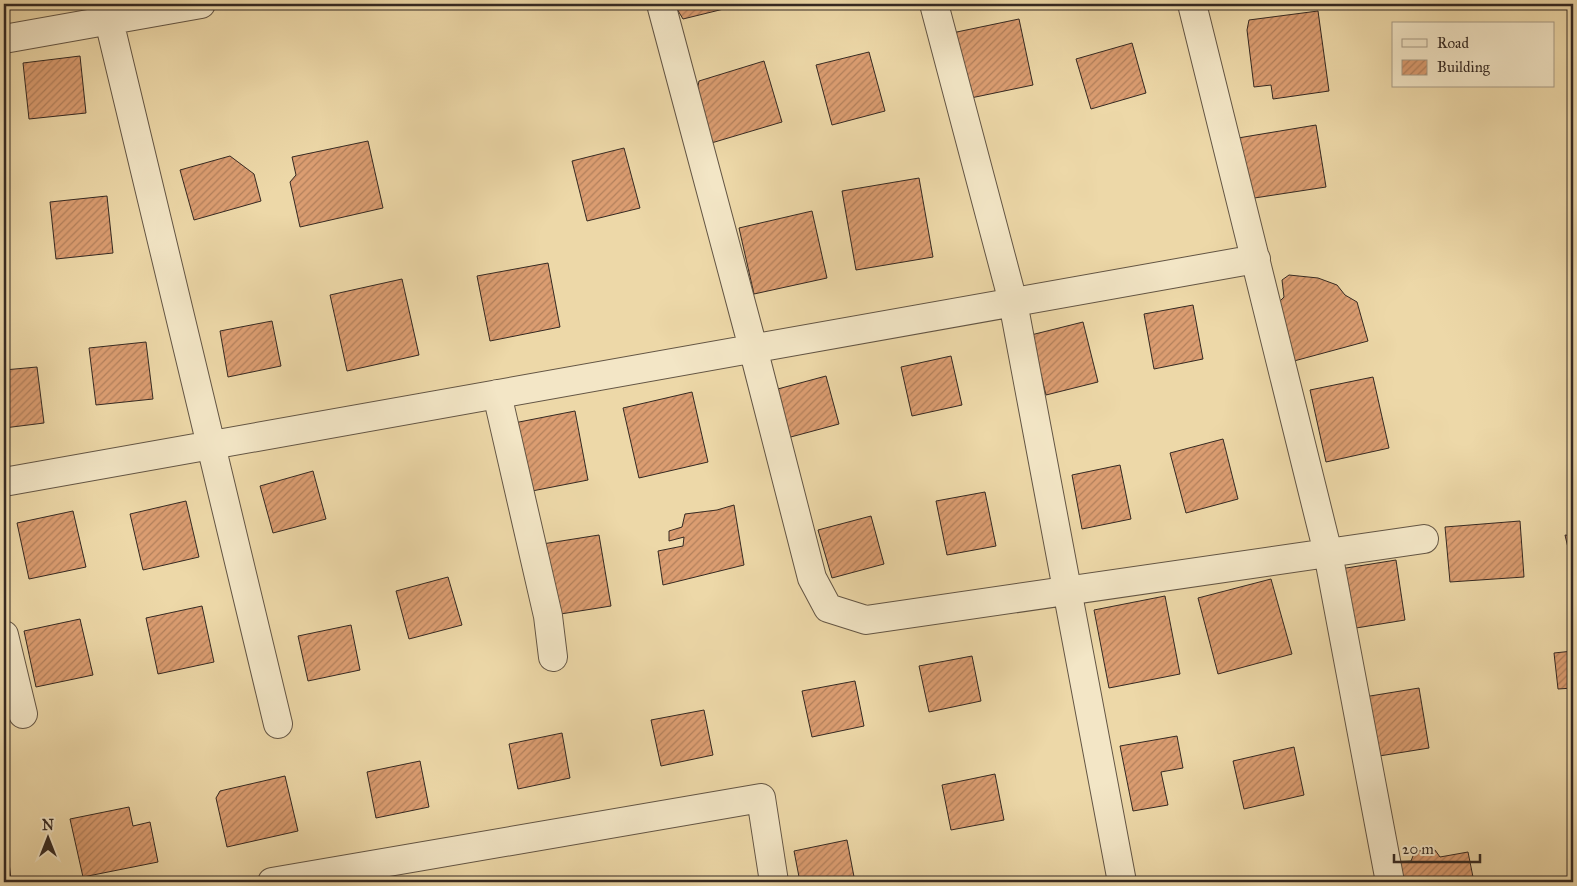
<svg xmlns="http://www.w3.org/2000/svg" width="1577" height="886" font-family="'IM FELL Great Primer',serif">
<defs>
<pattern id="building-hatch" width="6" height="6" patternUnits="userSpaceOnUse" patternTransform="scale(1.25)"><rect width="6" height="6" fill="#db9d71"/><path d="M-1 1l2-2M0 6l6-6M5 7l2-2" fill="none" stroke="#b2805c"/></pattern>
</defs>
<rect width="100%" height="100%" fill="#edd8a8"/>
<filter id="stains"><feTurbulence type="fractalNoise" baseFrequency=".004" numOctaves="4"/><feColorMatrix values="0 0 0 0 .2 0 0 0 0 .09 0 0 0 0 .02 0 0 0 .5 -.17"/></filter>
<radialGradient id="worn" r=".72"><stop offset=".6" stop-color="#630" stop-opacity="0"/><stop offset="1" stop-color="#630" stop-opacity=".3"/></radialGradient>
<path fill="url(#building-hatch)" stroke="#352922" d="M674,4H739L740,5L683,19Z
M1318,11L1329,91L1273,99L1271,85L1254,87L1247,30L1249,20Z
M1019,19L1033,85L966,99L952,33Z
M1132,43L1146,93L1091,109L1076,59Z
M869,52L885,111L832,125L816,65Z
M80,56L86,113L29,119L23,63Z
M764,61L782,122L708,144L695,101L699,81Z
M1316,125L1326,187L1248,199L1238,138Z
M368,141L383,208L300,227L290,182L296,175L292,157Z
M624,148L640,208L587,221L572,161Z
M230,156L254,174L261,201L194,220L180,170Z
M919,178L933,257L856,270L842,191Z
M107,196L113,253L56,259L50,202Z
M812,211L827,278L754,294L739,228Z
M548,263L560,327L490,341L477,276Z
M1289,275L1318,278L1337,285L1345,295L1357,302L1368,341L1294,361L1278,303L1284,297L1282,280Z
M402,279L419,355L347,371L330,295Z
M1193,305L1203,359L1154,369L1144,314Z
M272,321L281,366L228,377L220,331Z
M1083,322L1098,382L1046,395L1031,335Z
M146,342L153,399L96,405L89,348Z
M951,356L962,405L912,416L901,367Z
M37,367L44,423L4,428V370Z
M826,376L839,424L787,438L774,390Z
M1373,377L1389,448L1326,462L1310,390Z
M692,392L708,462L639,478L623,408Z
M575,411L588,480L527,492L514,423Z
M1223,439L1238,499L1186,513L1170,453Z
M1120,465L1131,519L1082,529L1072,475Z
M313,471L326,519L273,533L260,486Z
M985,492L996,546L947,555L936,501Z
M186,501L199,557L143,570L130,514Z
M734,505L744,565L663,585L658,551L683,546L684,537L669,541V531L682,527L685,514L717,510Z
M73,511L86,567L29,579L17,523Z
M871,516L884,564L832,578L818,530Z
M1520,521L1524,577L1450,582L1445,527Z
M599,535L611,606L548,616L536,545Z
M1565,535L1573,536V569Z
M1396,560L1405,620L1350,629L1340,569Z
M448,577L462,625L409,639L396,591Z
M1271,579L1292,654L1218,674L1198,598Z
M1165,596L1180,674L1109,688L1094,610Z
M202,606L214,662L158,674L146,618Z
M80,619L93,675L36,687L24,631Z
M351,625L360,670L308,681L298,636Z
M1573,651V688L1558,689L1554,653Z
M972,656L981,701L929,712L919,666Z
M855,681L864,726L812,737L802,691Z
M1419,688L1429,748L1373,757L1364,697Z
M704,710L713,755L661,766L651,720Z
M562,733L570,778L518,789L509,744Z
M1177,736L1183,768L1161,772L1168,805L1133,811L1120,746Z
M1294,747L1304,795L1244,809L1233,761Z
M420,761L429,807L376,818L367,772Z
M995,774L1004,820L951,830L942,785Z
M285,776L298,831L227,847L216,798L220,791Z
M129,807L133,826L150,822L158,862L83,877L70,819Z
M847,840L855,882H800L794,851Z
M7,845L11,880H4V846Z
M1435,850L1440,857L1468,852L1474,882H1394L1386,862L1411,861L1415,851Z"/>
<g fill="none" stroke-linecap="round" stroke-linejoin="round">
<defs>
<path id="street" d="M105,4L278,724
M661,4L753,348L812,578L828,608L866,620L1424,539
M934,4L1013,302L1122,882
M1192,4L1328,553L1390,882
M4,39L201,4
M497,394L548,616L553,657
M4,482L1256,259
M4,635L23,714
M272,882L761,798L774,882"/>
</defs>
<use href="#street" stroke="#635544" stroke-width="30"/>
<use href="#street" stroke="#f3e6c6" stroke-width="28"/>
</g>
<rect width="1577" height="886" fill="none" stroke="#edd8a8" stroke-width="20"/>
<rect x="5" y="5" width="1567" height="876" fill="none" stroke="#352922" stroke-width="2.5"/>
<rect x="10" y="10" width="1557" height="866" fill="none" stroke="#352922"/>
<rect x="1392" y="22" width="162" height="65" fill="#f3e6c6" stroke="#a79a84"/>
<rect x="1402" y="39" width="25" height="8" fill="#f3e6c6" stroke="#a79a84"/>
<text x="1437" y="48" font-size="15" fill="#352922">Road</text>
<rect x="1402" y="60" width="25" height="15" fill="url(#building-hatch)" stroke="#a79a84"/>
<text x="1437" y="72" font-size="15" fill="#352922">Building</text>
<g transform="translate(48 838)" stroke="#f3e6c6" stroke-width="4" paint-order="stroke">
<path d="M0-4L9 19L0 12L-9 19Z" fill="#352922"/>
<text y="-8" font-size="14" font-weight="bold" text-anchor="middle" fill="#352922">N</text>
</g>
<path d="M1394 854v8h86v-8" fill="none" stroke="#352922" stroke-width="2.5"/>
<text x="1402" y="854" font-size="15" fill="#352922" stroke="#f3e6c6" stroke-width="4" paint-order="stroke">20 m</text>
<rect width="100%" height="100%" filter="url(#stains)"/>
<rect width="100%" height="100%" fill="url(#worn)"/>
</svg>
